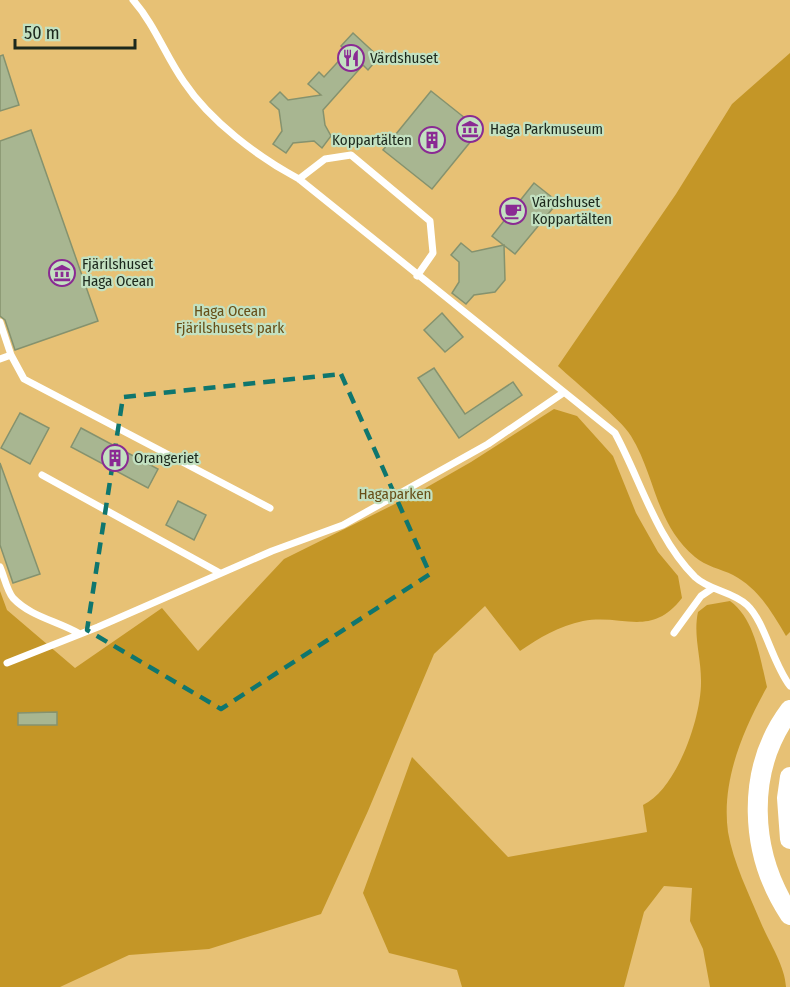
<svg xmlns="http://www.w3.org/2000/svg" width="790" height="987" font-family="'Fira Sans Condensed',sans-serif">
<rect width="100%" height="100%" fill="#c3e1c1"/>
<path fill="#e7c175" d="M0,0H790V987H0Z"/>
<path fill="#c49627" d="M790,53V632L786,636C771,611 759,589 733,575C721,569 705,566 695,557C655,523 656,477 631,436C621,419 575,382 558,366L676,194L732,104Z
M554,409L577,416L613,456L636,513L658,552L678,576L682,598C651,638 624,614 583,621C559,626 539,638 520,651L485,606L434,654L368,811L321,914L209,949L129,955L60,987H0V591L7,610L75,668L162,608L198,651L284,559L415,494L471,462Z
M730,601C755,619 760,658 767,687C743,730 721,781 728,832C733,862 749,894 761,923C769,942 785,966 786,987H710L703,949L690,921L692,888L664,886L644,912L624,987H462L457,970L389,953L363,893L412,757L508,857L647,832L643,805C677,789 702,716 701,680C701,656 693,635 698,612L707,605Z"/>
<path fill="#a8b691" stroke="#85926e" stroke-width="1.5" d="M353,33L379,57L368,70L363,65L323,110L325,125L331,136L322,148L314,141L293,143L286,153L273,144L282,131L279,110L270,102L280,92L288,100L321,95L308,84L319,72L324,77L347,52L341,46Z
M3,55L19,105L0,111V56Z
M431,91L480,130L432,189L383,150Z
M31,130L98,321L15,350L5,320L0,316V141Z
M534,183L558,202L515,254L492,236Z
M461,243L472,252L504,245L505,280L495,292L474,295L466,304L452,293L459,282V262L451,255Z
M442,313L463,337L445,352L424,330Z
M434,368L465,414L513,382L522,395L459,438L418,378Z
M20,413L49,428L30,464L1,448Z
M81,428L158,469L148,488L71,447Z
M0,463L40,574L13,583L0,545Z
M178,501L206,515L194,540L166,525Z
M57,712V725H18V713Z"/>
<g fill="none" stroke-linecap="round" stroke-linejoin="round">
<path stroke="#fff" stroke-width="7" d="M133,0C155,25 165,55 184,82C210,121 258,157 299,179L615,433C641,481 656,538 695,577C710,591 732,591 747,605C765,622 772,662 790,686
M299,179L325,159L351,155L430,221L433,253L417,276
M0,322L11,355L0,359
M11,355L24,379L270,508
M42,475L220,573
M0,567C4,576 7,591 13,598C31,617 58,621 80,634
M674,633L701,596L713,588
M7,663L98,627L272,551L343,525L488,444L563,393"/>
<path stroke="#fff" stroke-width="20" d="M790,710C745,770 749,853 790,915
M790,777L787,798L790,839"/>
</g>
<path fill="none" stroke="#0f766e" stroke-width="4.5" stroke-dasharray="12 8" stroke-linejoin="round" d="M341,374L430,574L221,709L87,630L123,397Z"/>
<defs>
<symbol id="restaurant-ring" viewBox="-11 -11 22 22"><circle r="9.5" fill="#c3e1c1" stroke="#8a2a93" stroke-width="1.5"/><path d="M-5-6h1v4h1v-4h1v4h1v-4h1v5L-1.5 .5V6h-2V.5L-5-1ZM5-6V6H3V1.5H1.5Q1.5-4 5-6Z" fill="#8a2a93"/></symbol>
<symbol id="museum-ring" viewBox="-11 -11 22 22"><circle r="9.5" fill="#c3e1c1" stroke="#8a2a93" stroke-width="1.5"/><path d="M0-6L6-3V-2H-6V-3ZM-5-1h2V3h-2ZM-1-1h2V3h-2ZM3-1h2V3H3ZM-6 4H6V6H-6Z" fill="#8a2a93"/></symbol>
<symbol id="building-ring" viewBox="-11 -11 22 22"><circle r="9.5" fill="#c3e1c1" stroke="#8a2a93" stroke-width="1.5"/><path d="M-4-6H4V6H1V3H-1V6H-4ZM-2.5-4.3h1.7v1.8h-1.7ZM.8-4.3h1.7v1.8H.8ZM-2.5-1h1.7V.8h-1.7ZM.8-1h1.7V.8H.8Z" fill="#8a2a93"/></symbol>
<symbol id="cafe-ring" viewBox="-11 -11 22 22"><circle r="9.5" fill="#c3e1c1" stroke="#8a2a93" stroke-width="1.5"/><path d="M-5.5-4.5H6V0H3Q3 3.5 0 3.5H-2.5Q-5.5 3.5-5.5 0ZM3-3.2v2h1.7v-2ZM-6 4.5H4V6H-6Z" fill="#8a2a93"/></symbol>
</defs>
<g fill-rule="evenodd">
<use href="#restaurant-ring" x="336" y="43" width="30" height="30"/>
<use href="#museum-ring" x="455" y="114" width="30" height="30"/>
<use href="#building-ring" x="417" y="125" width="30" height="30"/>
<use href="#cafe-ring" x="498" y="196" width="30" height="30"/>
<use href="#museum-ring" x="47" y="258" width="30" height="30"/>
<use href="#building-ring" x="100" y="443" width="30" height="30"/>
</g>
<g text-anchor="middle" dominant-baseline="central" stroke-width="4.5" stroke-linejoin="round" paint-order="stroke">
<g font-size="15" fill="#1c281c" stroke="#c3e1c1" text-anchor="start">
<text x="370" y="58">Värdshuset</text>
<text x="490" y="129">Haga Parkmuseum</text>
<text x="412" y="140" text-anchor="end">Koppartälten</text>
<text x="532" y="202">Värdshuset<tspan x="532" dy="17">Koppartälten</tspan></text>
<text x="82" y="264">Fjärilshuset<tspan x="82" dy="17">Haga Ocean</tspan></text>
<text x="134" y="458">Orangeriet</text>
</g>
<g font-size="15" fill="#674f18" stroke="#c3e1c1">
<text x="230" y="311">Haga Ocean<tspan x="230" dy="17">Fjärilshusets park</tspan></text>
<text x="395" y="494">Hagaparken</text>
</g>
</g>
<path d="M15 39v9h120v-9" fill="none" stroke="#1c281c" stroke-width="3"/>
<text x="24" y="39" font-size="18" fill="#1c281c" stroke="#c3e1c1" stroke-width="4.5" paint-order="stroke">50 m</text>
</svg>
